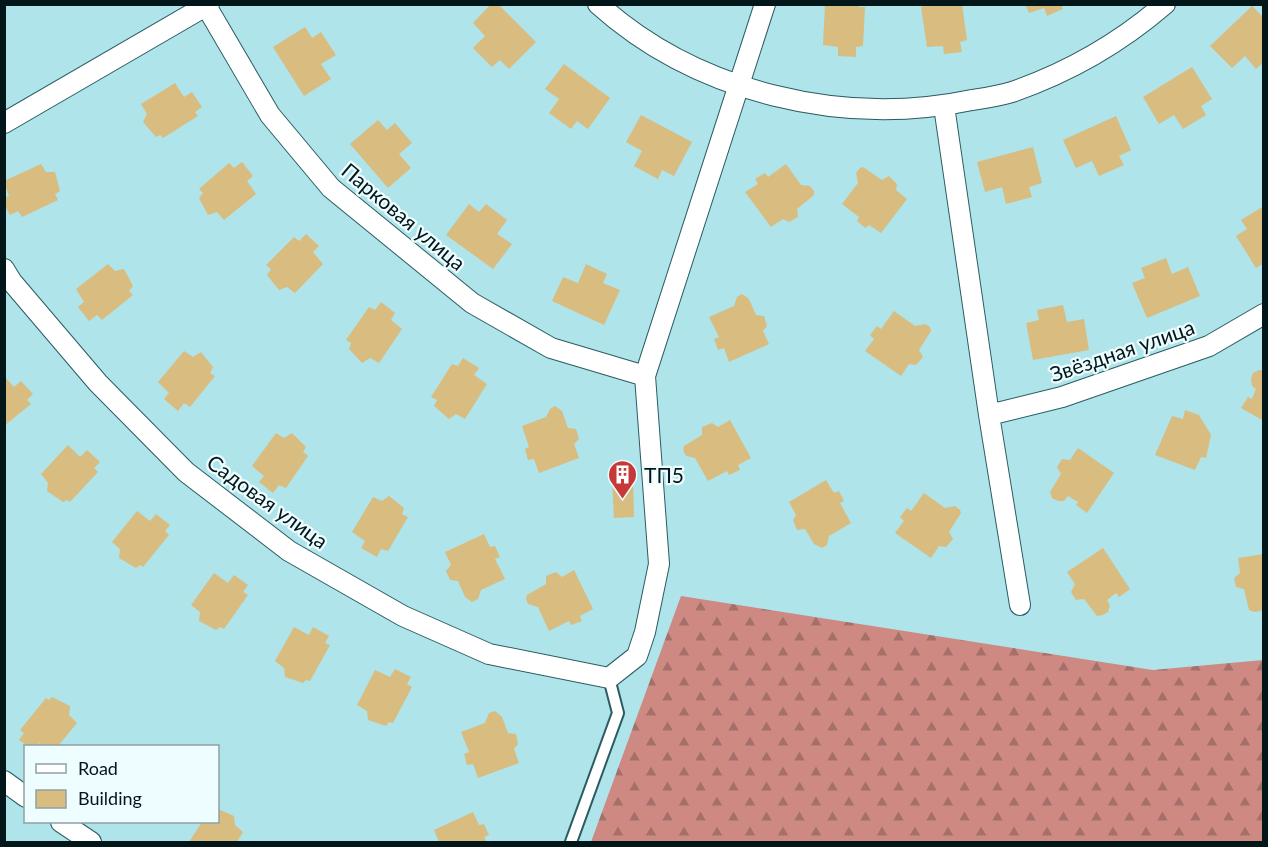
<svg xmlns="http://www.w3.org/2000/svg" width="1268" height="847" font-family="Lato,sans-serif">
<defs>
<pattern id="forest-firs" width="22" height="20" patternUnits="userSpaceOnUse" patternTransform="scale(1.5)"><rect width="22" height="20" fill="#ce8983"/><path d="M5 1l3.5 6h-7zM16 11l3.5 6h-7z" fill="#a56f6a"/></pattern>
</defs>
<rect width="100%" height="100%" fill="#afe4ea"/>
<path fill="url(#forest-firs)" d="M681,596L1153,670L1263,660V842H591Z"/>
<path fill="#d9bc7f" d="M491,4H498L536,42L509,69L500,60L492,67L473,48L485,36L473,23Z
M825,4H858L859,7H865L863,46L856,47V57L838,56V47L823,45Z
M930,4H962L967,40L960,42L962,52L944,54L943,46L927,47L921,7Z
M1025,4H1061L1063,9L1047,16L1044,8L1029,13Z
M1252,6L1264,18V62L1256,69L1245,56L1232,68L1210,46Z
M305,27L312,38L321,32L336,55L321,64L331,79L304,96L273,47Z
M564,64L610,98L588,129L577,121L571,129L549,113L559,99L545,89Z
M1192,67L1212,99L1201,106L1206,115L1183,129L1174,115L1159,124L1143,97Z
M175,83L184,97L192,92L202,107L195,112L198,116L163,138L160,135L156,137L143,122L147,114L141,104Z
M641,115L692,142L674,176L662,170L658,179L634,166L642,151L626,142Z
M1116,116L1131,150L1119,156L1124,165L1099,176L1092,161L1076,168L1063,140Z
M378,120L387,130L395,123L412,143L399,154L411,168L388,188L350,144Z
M1033,147L1042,183L1029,187L1032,197L1006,204L1002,187L985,192L977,162Z
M242,162L253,176L247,181L256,194L224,220L217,212L208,215L199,198L203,193L199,189L229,163L234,168Z
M41,164L46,172H55L60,191L55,194L58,200L22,217L18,211L10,215L4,204V198L9,196L4,181Z
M786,164L801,185L810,186L814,191V195L797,209L798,217L789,222L783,219L771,227L745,192L758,184L755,179L765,173L768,177Z
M863,167L882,180L889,176L897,184L896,190L907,199L881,233L869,225L865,228L857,221L859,217L842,204L858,183L856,173L860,168Z
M469,204L479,212L486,204L507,220L497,234L512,244L493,269L446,235Z
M1264,206V263L1256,268L1236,236L1247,229L1241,220Z
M306,234L319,246L313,252L323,264L295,293L287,287L279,290L267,275L271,269L266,265L294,237L299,241Z
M1166,258L1172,274L1188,267L1200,296L1147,318L1132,283L1145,278L1141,268Z
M108,264L115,271L124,269L133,286L129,291L133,295L102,320L97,315L89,321L78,307L84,302L76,289Z
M586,264L607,274L603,283L620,290L604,325L552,301L563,277L578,283Z
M742,294L749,299L756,315L764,316L767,326L763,331L769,344L729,362L724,348L718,350L714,339L719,337L709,317L734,306L737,297Z
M381,302L395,313L391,320L402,329L379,363L370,358L362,363L349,349L351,343L346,340L369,307L375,310Z
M1063,305L1067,322L1084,319L1089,350L1033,360L1026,323L1039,320L1037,310Z
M894,311L915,326L925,324L930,327L931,331L919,350L923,357L916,365L909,364L901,376L865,351L874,339L870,335L877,326L881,329Z
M184,351L193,357L201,352L213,367L210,373L215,376L190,407L184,403L178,411L164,399L169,393L158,382Z
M463,358L479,368L474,375L487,384L465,419L456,414L449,419L434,406L437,400L431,397L452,364L458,366Z
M1259,370L1264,371V421L1241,408L1248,397L1252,399L1256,389L1252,386L1251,379L1253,373Z
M4,376L14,387L21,381L33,394L27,400L31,404L4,426Z
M555,406L562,411L568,428L576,429L579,439L574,444L579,458L539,473L534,459L528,460L525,449L529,447L522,426L546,417L550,409Z
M1185,410L1199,415L1211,435L1206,458L1201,457L1195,470L1155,455L1172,416L1183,419Z
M730,420L751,458L738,465L740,470L729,475L727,471L708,481L695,458L686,456L683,450L684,446L702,435V427L712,423L718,427Z
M276,433L284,438L292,433L306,447L303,452L308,456L286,488L279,485L273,493L259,482L264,476L252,466Z
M68,445L80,457L87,450L100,462L94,468L98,472L70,502L67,500L63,502L47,491L48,483L41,474Z
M1078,448L1114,473L1087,513L1076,505L1078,502L1068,496L1064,501H1058L1052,498L1050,492L1061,474L1057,467L1062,459L1070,460Z
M633,479L634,517L614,518L612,480Z
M826,480L834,493L839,491L844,501L840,503L851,523L829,536L827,545L822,548L814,544L805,529L797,530L793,520L796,515L789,502Z
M924,493L945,508L955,506L960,510L961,513L949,532L953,539L946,547L939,546L931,558L895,533L904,521L900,517L907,508L911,511Z
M389,496L404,508L402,514L408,517L388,551L381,549L377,557L361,548L365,541L352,532L373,497L382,501Z
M137,511L150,521L156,514L170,525L165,531L169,535L143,567L140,565L136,568L119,558L120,549L112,542Z
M484,534L490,547L495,546L500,557L495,559L505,579L481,590L478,599L472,602L465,597L458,581L450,580L446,571L451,565L445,552Z
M1103,548L1130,589L1119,597L1116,593L1107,600L1110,605L1108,612L1103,615L1097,616L1084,599L1076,600L1071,592L1075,584L1067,572Z
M1264,554V607L1261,611L1254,612L1249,610L1244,589L1236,587L1234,578L1240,573L1238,558Z
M574,570L593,609L580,616L582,621L571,625L569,621L549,631L538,607L528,604L526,599L527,595L546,584V576L556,572L562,577Z
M214,573L228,583L234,575L248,585L243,592L248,595L224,629L220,627L216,630L199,621L200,612L191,605Z
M294,627L309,635L313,627L329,636L325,643L330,645L310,681L306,680L303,683L285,677L284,668L275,661Z
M395,669L411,677L407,684L412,687L393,723L389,722L386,726L368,720L367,711L357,705L375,670L390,677Z
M52,697L70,706L69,715L77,723L58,746H43L39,743L37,746H28L19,740L24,733L20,730L46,698L49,700Z
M495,711L502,717L508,733L516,734L518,744L514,749L519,763L478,778L473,764L467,765L464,754L469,752L461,732L485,723L489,713Z
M218,809L234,816L235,825L243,832L237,842H189L202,822H218Z
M473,812L479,825L484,824L489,835L484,837L487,842H439L434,830Z"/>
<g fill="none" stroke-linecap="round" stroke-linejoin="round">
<defs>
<path id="lane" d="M571,842L618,713L609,678"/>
<path id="street" d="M205,4L270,115L331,188L472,303L551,348L645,376
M598,4C697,93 843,127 972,100C985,98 999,96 1012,92C1067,73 1121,42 1165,4
M944,106L989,415L1020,605
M4,123L209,4
M4,269L12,282L98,383L186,472L289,551L403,616L489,654L609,678L637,656L645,632L659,564L645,376L765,4
M989,415L1062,397L1209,346L1264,314
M4,781L26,797
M61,822L91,842"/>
</defs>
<use href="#lane" stroke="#2a5c61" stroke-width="14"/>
<use href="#street" stroke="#2a5c61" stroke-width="22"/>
<use href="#lane" stroke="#fff" stroke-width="10"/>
<use href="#street" stroke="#fff" stroke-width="20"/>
</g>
<defs>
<symbol id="building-pin" viewBox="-11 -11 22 30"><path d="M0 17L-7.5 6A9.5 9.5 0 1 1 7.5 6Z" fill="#c73838" stroke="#eefdff"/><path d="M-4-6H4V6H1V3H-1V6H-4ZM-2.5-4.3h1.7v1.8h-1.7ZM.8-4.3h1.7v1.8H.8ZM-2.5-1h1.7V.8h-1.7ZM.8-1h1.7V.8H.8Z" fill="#fff"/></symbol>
</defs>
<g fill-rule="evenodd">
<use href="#building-pin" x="606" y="458" width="33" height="45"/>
</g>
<g text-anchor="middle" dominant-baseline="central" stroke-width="4.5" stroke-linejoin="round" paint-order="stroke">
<g font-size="21" fill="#031619" stroke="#eefdff">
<text transform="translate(404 216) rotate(40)">Парковая улица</text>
<text transform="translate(1122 350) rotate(-19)">Звёздная улица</text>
<text transform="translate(268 501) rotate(36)">Садовая улица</text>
</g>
<g font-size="21" fill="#031619" stroke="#eefdff" text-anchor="start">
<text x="644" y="474">ТП5</text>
</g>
</g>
<rect width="1268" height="847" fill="none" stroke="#031619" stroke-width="12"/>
<rect x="24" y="745" width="195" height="78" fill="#eefdff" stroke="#90a1a3" stroke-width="1.5"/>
<rect x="36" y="764" width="30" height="9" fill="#ffffff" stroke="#90a1a3" stroke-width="1.5"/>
<text x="78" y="775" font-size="18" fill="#031619">Road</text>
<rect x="36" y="790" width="30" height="18" fill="#d9bc7f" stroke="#90a1a3" stroke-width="1.5"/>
<text x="78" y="805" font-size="18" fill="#031619">Building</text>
</svg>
